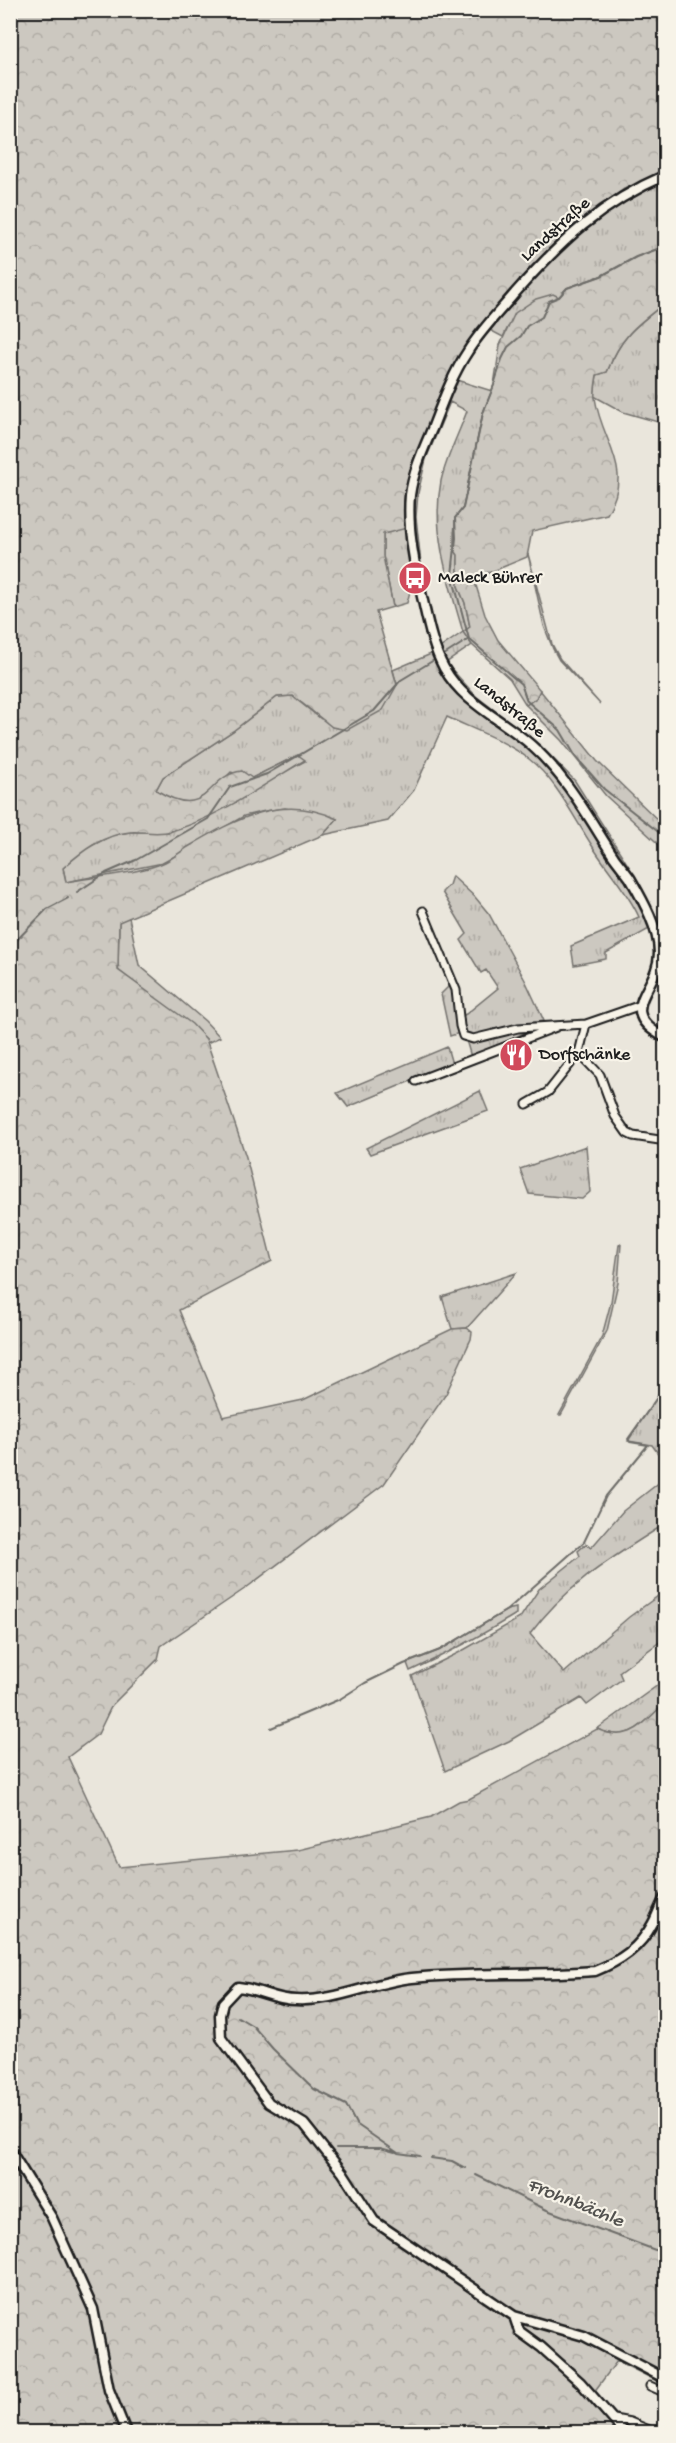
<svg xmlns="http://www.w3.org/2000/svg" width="676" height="2443" font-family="'Gochi Hand',sans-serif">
<defs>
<pattern id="grass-tufts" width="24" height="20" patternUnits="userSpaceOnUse" patternTransform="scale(1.5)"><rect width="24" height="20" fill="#ccc8c0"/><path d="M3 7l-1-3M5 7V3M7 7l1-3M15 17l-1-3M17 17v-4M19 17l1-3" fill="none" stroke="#afaba4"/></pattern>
<pattern id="forest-crowns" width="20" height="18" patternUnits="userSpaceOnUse" patternTransform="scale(1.5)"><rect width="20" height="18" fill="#ccc8c0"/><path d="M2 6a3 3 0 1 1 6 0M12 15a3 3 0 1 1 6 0" fill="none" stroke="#afaba4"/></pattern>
</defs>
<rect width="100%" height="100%" fill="#eae6dc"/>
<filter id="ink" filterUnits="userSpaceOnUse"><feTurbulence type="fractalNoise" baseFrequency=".0167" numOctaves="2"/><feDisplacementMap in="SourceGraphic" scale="12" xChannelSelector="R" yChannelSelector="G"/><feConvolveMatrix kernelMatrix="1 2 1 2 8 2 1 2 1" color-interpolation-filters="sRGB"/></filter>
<g filter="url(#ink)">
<path fill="url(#grass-tufts)" stroke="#74726e" stroke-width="1.5" d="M665,171V246L636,258L601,276L567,288L559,297L508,327L503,337L484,327C525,276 567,225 623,190C636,182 652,178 665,171Z
M665,303V424L623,412L594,396L597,375L607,372C622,335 635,327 665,303Z
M450,378L492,391L483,413L463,508L455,518L454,549L458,555V586L465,603L470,627L463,632L472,645L446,663L476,696L541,746L575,781L635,876L657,918L650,926L651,928L606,953V959L574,965L571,946L639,917C627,890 606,869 591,844C573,816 556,780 529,759C504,740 475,730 447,717L414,790L388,821L323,835L337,819L285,808L265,811L244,816L163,863L66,882L63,868L83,850L113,835L130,832H170L305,761L298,755L252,778L231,772C220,783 199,805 183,803C173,801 164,795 156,790L163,777L233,731L277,697L292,696L321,719L397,685L393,670L431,654L463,632C449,583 431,533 441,481C446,458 459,433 467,411L450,402L426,459L418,493L416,517L422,573L414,576L407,603L393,607L383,556V534L407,527L404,500L410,470Z
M528,554L552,644L560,659L600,704L559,660L553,649L544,626Z
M540,690L597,761L665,827V850L606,796L561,740L526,705L536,698Z
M452,876L475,897L489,914L526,982L544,1021L531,1023V1030L471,1057L466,1040L459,1033L450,1036L441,994L450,985L456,998L457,1018L466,1014L498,988L486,970L481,973L461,940L467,934L442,892L449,885Z
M129,917L139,965L205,1021L220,1037L207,1043L206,1039L118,970L119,921Z
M447,1047L452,1064L348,1107L337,1093Z
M480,1091L488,1111L370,1154L366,1148Z
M586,1146L590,1192L582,1199L529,1194L520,1169Z
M621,1244L618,1283L607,1331L561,1415H559L602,1336L611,1302L619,1245Z
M516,1273L467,1328L452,1329L442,1297Z
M665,1385V1463L652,1445L628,1441Z
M665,1478V1524C613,1557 567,1584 530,1634L564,1673L629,1617L665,1591V1638L619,1672L622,1679L587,1705L581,1698L509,1741L445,1771L412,1676L460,1652L520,1618L539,1589L580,1556L578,1551L586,1544L591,1548L623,1511Z
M516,1608V1614C482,1635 447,1654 410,1671L407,1663L440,1650L507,1610Z
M665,1680V1703C642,1724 630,1744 597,1729Z"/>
<path fill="url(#forest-crowns)" stroke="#74726e" stroke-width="1.5" d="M11,11H665V171L624,189L600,207L563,237L523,278L447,384L410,470L404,500L407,528L383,534V556L393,607L376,612L397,685L383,710L347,730L332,727L293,696L277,697L233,731L163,777L156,790C210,823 205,775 242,771L252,778L298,755L305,760C267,783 214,820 171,831C159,835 143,831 130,832C103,835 82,851 63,868L66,882C92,877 143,873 165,862C173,858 180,852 188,847C235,819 283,793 337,819L323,835L119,922L118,970L192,1024L206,1039L246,1157L272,1261L179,1310L223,1417L303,1400L452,1329L467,1328L472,1332L471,1339L446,1394L384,1484L246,1588L161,1646L158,1659L112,1705L98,1734L68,1757L119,1867L298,1850L431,1817L459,1801L469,1799L597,1729C630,1744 642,1724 665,1703V2385L617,2361L588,2400L618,2432H11Z
M665,246V303C635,326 621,336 607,372L597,375C596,382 594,391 595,398C602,444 635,468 607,514L532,531L527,557L474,579L485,615L498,640L540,690L536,698L526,705L510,679L472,645L463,632L470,627L465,603L458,586V555L454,549L455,518L463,508L483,413L494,385L500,345L515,313L536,299L553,294L559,297L567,288L601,276L636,257Z"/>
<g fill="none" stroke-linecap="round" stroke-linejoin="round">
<path stroke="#6d6c68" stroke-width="2" d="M666,246L636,257L601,276L567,288L559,297L549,301L542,317L527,326L521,336L508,347L502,359L494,385L483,413L463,508L455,518L456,538L452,575L469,639L521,684L527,701L560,730L576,757L604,789L666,838
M444,655L469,639
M77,892L106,873L136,860L208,819L230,787L267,774L374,711L401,680L434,660
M10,947L47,909L68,898
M271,1728L340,1699L365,1683L404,1664L440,1650L507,1610L584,1542L606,1496L648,1445L630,1442L628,1439L666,1385
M238,2017L253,2026L273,2049L314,2089L346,2105L356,2124L398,2153L420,2156
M336,2148H380L395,2152
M431,2158L452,2161L465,2168
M476,2175L547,2210L666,2254"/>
<defs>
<path id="minor" d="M423,911L456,990L460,1026L463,1036L473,1039L518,1028L586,1024
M638,1006L586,1024L579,1053L600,1075L615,1116L627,1133L633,1136L666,1141
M416,1081L556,1027
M527,1104L548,1092L579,1053
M650,2386L666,2393
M614,2419L630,2422L654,2432"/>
<path id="tertiary" d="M666,175C601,203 561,241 515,293C499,312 481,330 468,351C452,375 442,403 432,429C423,450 413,472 410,495C407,530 415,568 423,601C428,623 433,648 444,668C464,704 502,719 531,745C567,777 588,817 614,857C619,864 625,871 630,878C642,899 659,928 659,953C659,990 612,1011 666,1038
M666,1896C660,1905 658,1914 653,1923C640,1948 620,1961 595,1971C534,1976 472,1972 412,1978C373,1982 335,2002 296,2000C275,2000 259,1989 238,1987L223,2003L220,2015L221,2038L269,2103L304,2124L343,2173L374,2221L514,2316L584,2336L666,2379
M10,2150L52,2218L93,2309L109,2390L126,2432
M514,2316L519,2331L541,2347L580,2382L624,2432"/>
</defs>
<use href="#minor" stroke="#1c1c1c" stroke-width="11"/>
<use href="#tertiary" stroke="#1c1c1c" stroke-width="13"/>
<use href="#minor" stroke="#f7f3e8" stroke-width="7"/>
<use href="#tertiary" stroke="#f7f3e8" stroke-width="8"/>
</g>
</g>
<defs>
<symbol id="bus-disc" viewBox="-11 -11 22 22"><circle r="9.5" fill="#d1495b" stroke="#f7f3e8"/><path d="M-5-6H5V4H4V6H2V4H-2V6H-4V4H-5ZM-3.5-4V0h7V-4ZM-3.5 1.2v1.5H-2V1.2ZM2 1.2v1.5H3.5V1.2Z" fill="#fff"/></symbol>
<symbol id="restaurant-disc" viewBox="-11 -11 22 22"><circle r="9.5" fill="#d1495b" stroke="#f7f3e8"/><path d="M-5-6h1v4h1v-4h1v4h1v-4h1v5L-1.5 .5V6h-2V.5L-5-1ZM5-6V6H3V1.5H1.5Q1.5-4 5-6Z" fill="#fff"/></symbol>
</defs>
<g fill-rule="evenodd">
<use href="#bus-disc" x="396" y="559" width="38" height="38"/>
<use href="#restaurant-disc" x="497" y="1036" width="38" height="38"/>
</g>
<g text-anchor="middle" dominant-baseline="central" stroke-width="4.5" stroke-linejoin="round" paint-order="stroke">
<g font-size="18" fill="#1c1c1c" stroke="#f7f3e8">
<text transform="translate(556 230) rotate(-42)">Landstraße</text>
<text transform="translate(509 708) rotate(39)">Landstraße</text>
</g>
<g font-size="18" fill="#1c1c1c" stroke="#f7f3e8" text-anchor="start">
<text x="438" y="578">Maleck Bührer</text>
<text x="539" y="1055">Dorfschänke</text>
</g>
<g font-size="20" font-style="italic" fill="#52514e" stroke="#f7f3e8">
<text transform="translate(575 2204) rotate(22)">Frohnbächle</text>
</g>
</g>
<rect width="676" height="2443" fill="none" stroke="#f7f3e8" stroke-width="36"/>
<rect x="18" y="18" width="640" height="2407" fill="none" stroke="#1c1c1c" stroke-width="2" filter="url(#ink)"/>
</svg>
